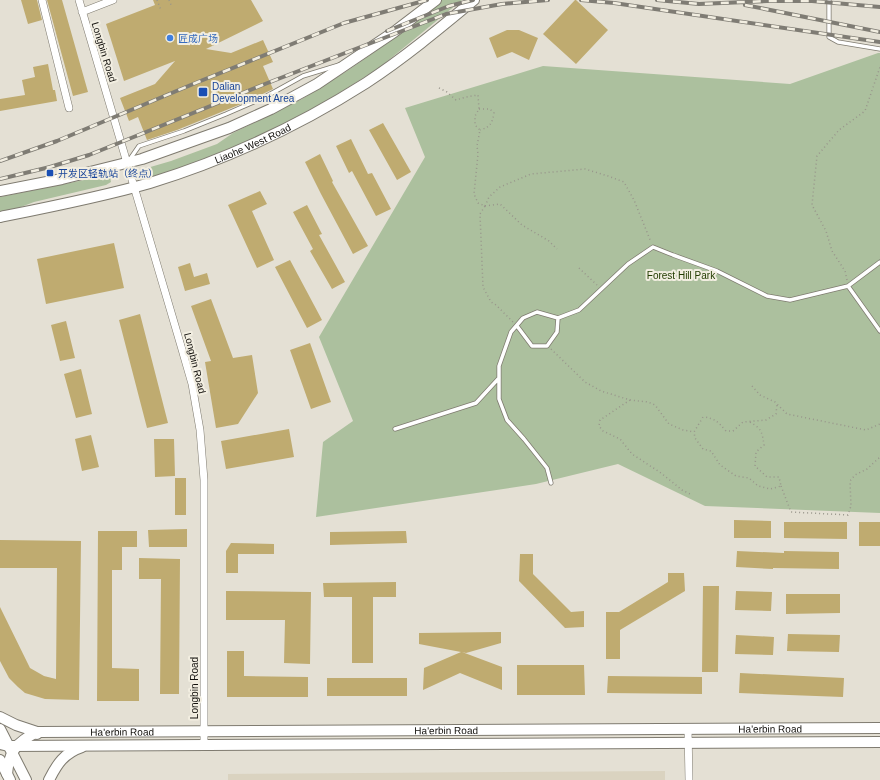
<svg xmlns="http://www.w3.org/2000/svg" width="880" height="780" font-family="Helvetica,'Noto Sans SC',sans-serif">
<rect width="100%" height="100%" fill="#e4e0d4"/>
<path fill="#dad3c0" d="M665,771V780H228V774Z"/>
<path fill="#acc09e" d="M442,0H462L379,68L328,100L287,122L253,139L196,162L149,178L146,176L145,172L147,168L171,161L217,144L233,133L302,99L347,71L399,35Z
M878,53H880V513L705,506L618,464L536,484L316,517L323,442L353,421L319,337L425,157L405,108L543,66L790,84Z
M104,176L110,177L111,182L106,185L34,202L13,210L0,212V197Z"/>
<path fill="#bfab70" d="M21,0H37L42,20L28,24Z
M47,0H62L88,92L73,96Z
M153,0H251L263,21L206,49L231,53L263,40L273,62L263,66L273,89L246,102L177,130L147,140L138,117L129,121L120,98L155,84L175,61L124,81L106,24L155,5Z
M575,0H576L608,30L576,64L543,34Z
M507,30H519L538,38L529,60L512,52L497,58L489,38Z
M48,64L53,90H55L57,101L0,111V99L25,95L22,80L35,77L33,67Z
M383,123L411,172L397,180L369,130Z
M351,139L368,174L372,173L391,209L376,216L352,171L349,173L336,146Z
M320,154L333,181L332,182L368,246L353,254L321,194L305,162Z
M260,191L267,204L252,211L274,260L257,268L228,205Z
M307,205L322,234L319,235L345,282L332,289L310,251L313,249L293,212Z
M114,243L124,288L46,304L37,259Z
M290,260L322,320L307,328L275,267Z
M190,263L194,277L207,273L210,284L185,291L178,267Z
M211,299L233,358L252,355L258,393L238,424L216,428L205,362L211,361L191,306Z
M140,314L168,423L147,428L119,320Z
M66,321L75,358L60,361L51,325Z
M310,343L331,402L311,409L290,350Z
M81,369L92,414L76,418L64,374Z
M289,429L294,457L226,469L221,441Z
M91,435L99,467L82,471L75,439Z
M154,439H174L175,476L155,477Z
M175,478H186V515H175Z
M734,520L771,521V538H734Z
M784,522H847V539L784,538Z
M859,522H880V546H859Z
M187,529V547H149L148,530Z
M98,531H137V547H122V570H112V668L139,669V701H97Z
M406,531L407,543L330,545V532Z
M0,540L81,541L79,700L45,699L25,693L18,687L9,678L0,661V607L30,668L44,676L56,679L57,568H0Z
M231,543L274,544V554H238V573H226V551Z
M737,551L784,553V551L839,552V569L773,568V569L736,567Z
M520,554H533V574L571,612L584,611V627L565,628L519,581Z
M139,558L180,559L179,694H160L161,579H139Z
M668,573H684L685,591L620,630V659H606V612H619L668,582Z
M396,582V597H373V663H352V597H324L323,583Z
M703,586H719L718,672H702Z
M226,591L311,592L310,664L284,663L285,620H226Z
M736,591L772,592L771,611L735,610Z
M786,594H840V613L786,614Z
M501,632V643L466,653L462,652L502,667V690L460,673L423,690L424,668L461,652L419,644V633Z
M788,634L840,635L839,652L787,651Z
M736,635L774,637L773,655L735,654Z
M227,651H244V676L308,677V697H227Z
M517,665H584L585,695H517Z
M740,673L844,678L843,697L739,693Z
M608,676L702,677V694L607,693Z
M327,678H407V696H327Z"/>
<g fill="none" stroke-linecap="round" stroke-linejoin="round">
<defs>
<path id="lane" d="M829,0V37L838,42L880,49
M130,159L139,146L184,131L226,114L265,97L303,76L339,65
M848,286L880,262
M517,326L532,346H547L557,332L558,318
M395,429L476,403L499,378
M551,483L547,468L524,439L507,420L499,399V366L511,332L523,318L537,312L558,318L579,310L628,264L653,247L673,255L717,271L767,296L790,300L848,286L880,331"/>
<path id="street" d="M42,0L69,108
M79,0L181,346L192,384L200,430L204,480V745
M82,12L113,0
M688,729L689,780"/>
<g id="secondary">
<path d="M0,191L62,179L142,159L229,128L271,109L317,84L394,32L436,0"/>
<path id="s1" d="M0,217C50,207 101,197 150,183C225,160 300,125 366,83C404,58 439,29 474,0"/>
<path d="M0,717L16,725L37,732V734"/>
<path d="M0,729L26,780"/>
<path d="M0,744L9,746L880,742"/>
<path d="M0,760L10,780"/>
<path id="s2" d="M7,774C9,751 17,742 37,732L880,728"/>
<path d="M49,780C57,764 64,753 82,747"/>
</g>
</defs>
<use href="#lane" stroke="#7f7b70" stroke-width="5"/>
<use href="#street" stroke="#7f7b70" stroke-width="8"/>
<use href="#secondary" stroke="#7f7b70" stroke-width="12"/>
<path stroke="#98958b" stroke-width="1.5" stroke-dasharray="1 3" stroke-linecap="butt" d="M157,0L161,10
M169,0L172,7
M439,88L447,92L456,100L466,97L478,95L479,109L475,116V125L480,130L477,146L478,154L474,194L478,203L485,206L480,214L483,287L491,302L496,305L513,322
M479,109H490L494,113C492,124 490,127 480,130
M485,206L489,197L500,187L531,174L585,169L608,176L624,182L634,200L651,242
M485,206L500,204L522,225L549,241L557,249
M579,268L597,285
M847,280L845,271L832,251L826,231L812,205L817,156L839,130L865,111L880,67
M551,349L585,382L601,391L630,400L648,402L655,405L669,424L683,430L694,432
M752,386L760,395L775,402L787,414L866,430L880,424
M630,400L600,420L599,426L603,431L620,439L632,454L661,473L682,490L692,495
M750,422C762,429 762,432 764,445L756,452L755,466L767,477H779L781,486L770,489L758,486L749,478L736,476L720,465L711,451L703,449L695,438L694,432L703,417C715,418 718,422 726,431H733L743,422L766,420L776,414L777,404
M781,486L791,512L848,515L851,506L850,481L855,475L867,469L880,457"/>
<use href="#lane" stroke="#fff" stroke-width="3.5"/>
<use href="#street" stroke="#fff" stroke-width="7"/>
<use href="#secondary" stroke="#fff" stroke-width="10"/>
<defs>
<path id="rail" d="M581,0L614,3L880,42
M657,0L699,4L767,1H812L880,7
M745,5L880,32
M387,31L449,6L473,0
M0,161L57,141L198,82L344,23L427,0
M0,179L50,167L89,155L265,84L446,14L502,4L548,0"/>
</defs>
<use href="#rail" stroke="#7f7c74" stroke-width="4"/>
<use href="#rail" stroke="#f2eee1" stroke-width="2.5" stroke-dasharray="8" stroke-linecap="butt"/>
</g>
<circle fill="#3f7fe0" stroke="#f2eee1" stroke-width="1.5" cx="170" cy="38" r="4"/>
<g fill="#1a4fb4" stroke="#f2eee1" stroke-width="1.5">
<rect x="198" y="87" width="10" height="10" rx="2"/>
<rect x="46" y="169" width="8" height="8" rx="2"/>
</g>
<g text-anchor="middle" dominant-baseline="central" stroke-width="4" stroke-linejoin="round" paint-order="stroke">
<g font-size="10" fill="#366cbe" stroke="#f2eee1" text-anchor="start">
<text x="178" y="38">匠成广场</text>
</g>
<g font-size="10" fill="#13110d" stroke="#f2eee1">
<text transform="translate(104 52) rotate(73)">Longbin Road</text>
<text stroke="none"><textPath href="#s1" startOffset="264">Liaohe West Road</textPath></text>
<text transform="translate(195 363) rotate(76)">Longbin Road</text>
<text transform="translate(194 688) rotate(-90)">Longbin Road</text>
<text stroke="none"><textPath href="#s2" startOffset="788">Ha'erbin Road</textPath></text>
<text stroke="none"><textPath href="#s2" startOffset="464">Ha'erbin Road</textPath></text>
<text stroke="none"><textPath href="#s2" startOffset="140">Ha'erbin Road</textPath></text>
</g>
<g font-size="10" fill="#164399" stroke="#f2eee1" text-anchor="start">
<text x="212" y="86">Dalian<tspan x="212" dy="12">Development Area</tspan></text>
<text x="58" y="173">开发区轻轨站（终点）</text>
</g>
<g font-size="10" fill="#223d01" stroke="#f2eee1">
<text x="681" y="275">Forest Hill Park</text>
</g>
</g>
</svg>
